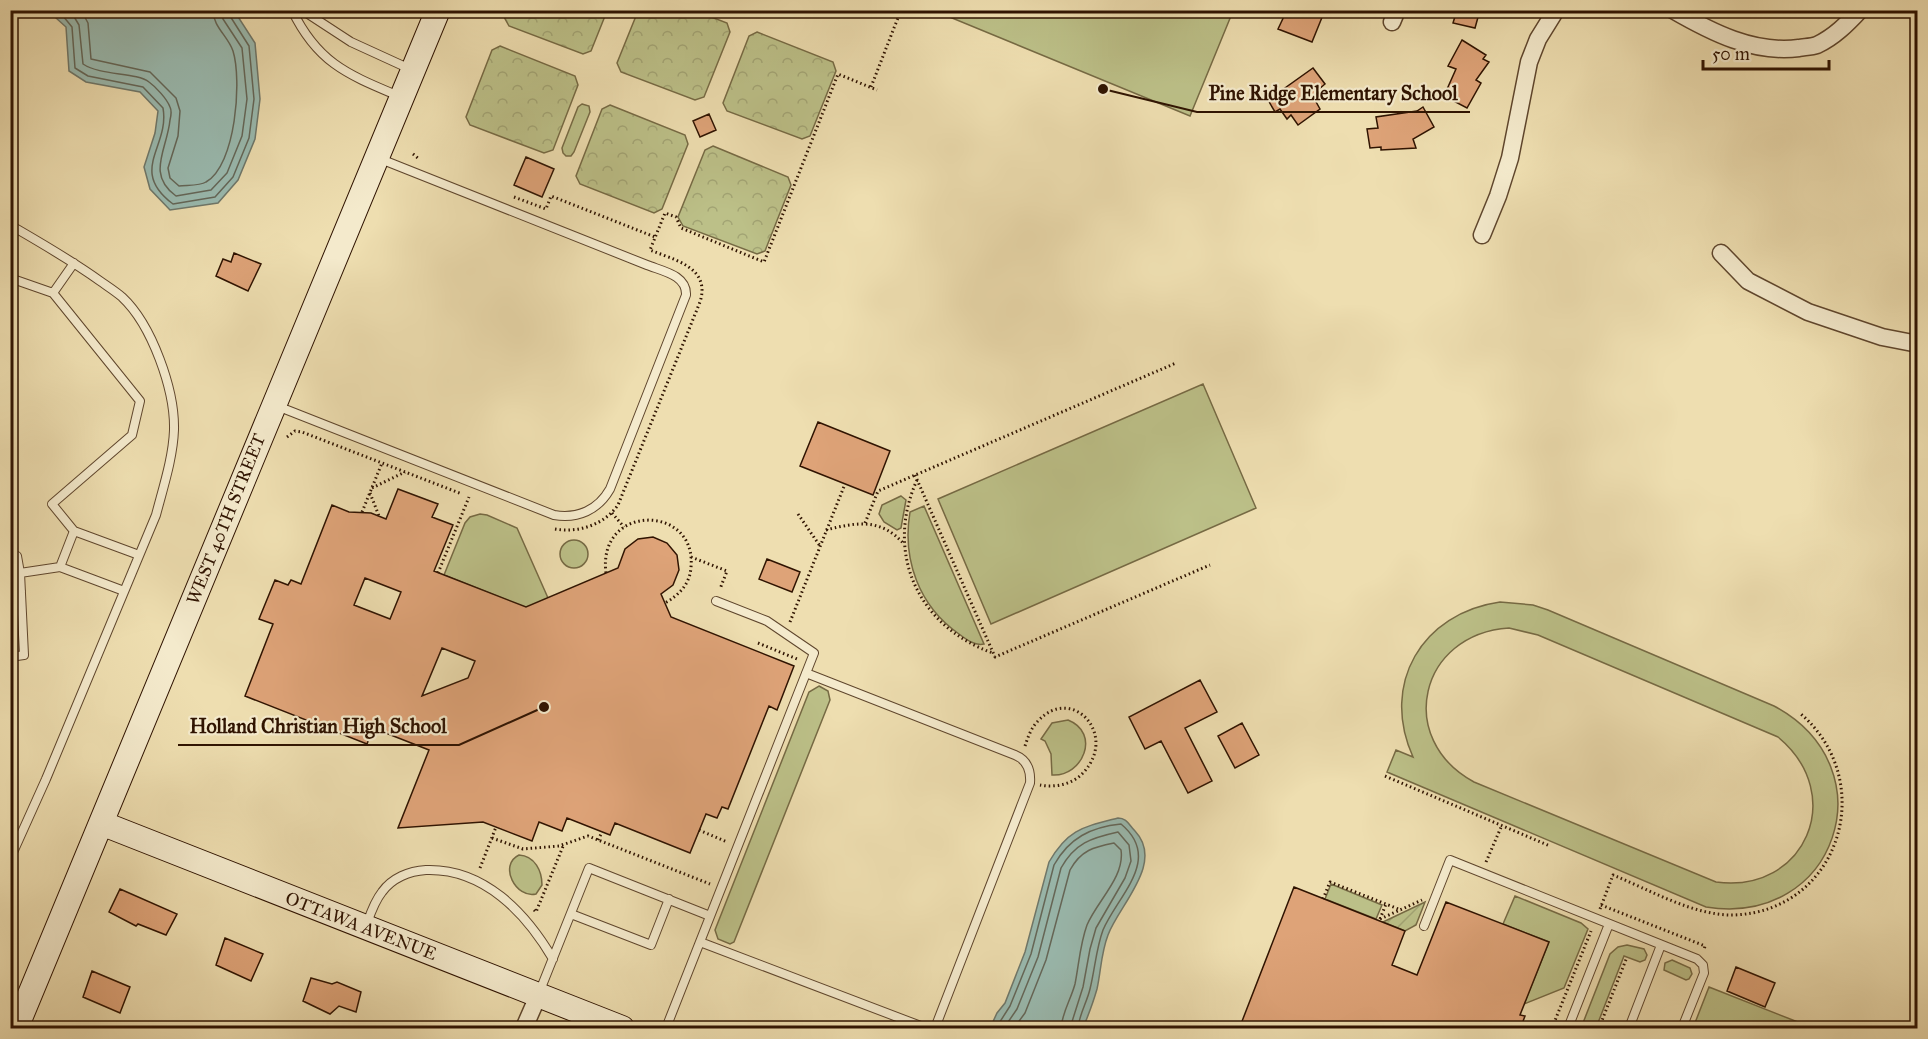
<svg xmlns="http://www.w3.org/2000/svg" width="1928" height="1039" font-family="'IM FELL Great Primer',serif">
<defs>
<pattern id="park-crowns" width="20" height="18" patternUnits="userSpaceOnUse" patternTransform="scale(1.5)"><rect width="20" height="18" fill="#bcc088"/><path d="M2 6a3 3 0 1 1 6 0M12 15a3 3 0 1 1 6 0" fill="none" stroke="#a2a474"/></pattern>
<pattern id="garden-furrows" width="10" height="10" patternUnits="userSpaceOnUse" patternTransform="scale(1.5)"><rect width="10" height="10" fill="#bcc088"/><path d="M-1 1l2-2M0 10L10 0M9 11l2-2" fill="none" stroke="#a2a474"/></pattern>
</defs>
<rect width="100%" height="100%" fill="#eedeb0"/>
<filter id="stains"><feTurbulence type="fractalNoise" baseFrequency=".00333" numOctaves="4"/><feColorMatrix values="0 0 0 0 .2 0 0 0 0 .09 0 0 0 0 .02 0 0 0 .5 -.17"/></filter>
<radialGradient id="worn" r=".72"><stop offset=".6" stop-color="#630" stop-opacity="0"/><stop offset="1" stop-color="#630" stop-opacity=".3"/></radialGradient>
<path fill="#bcc088" stroke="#766a44" stroke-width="1.5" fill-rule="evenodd" d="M935,11V10L1233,11L1190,116Z
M582,104L589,106L590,112L574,152L571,156H566L563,153L562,148L578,107Z
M1203,384L1256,508L991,624L938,499Z
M901,496L906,500L901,528L897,530L884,522L879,514L882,505Z
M924,506L984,644C975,646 967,640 959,634C919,606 902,560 910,512Z
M480,514L487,515L517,528L548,598L542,614L444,575L465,523L470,517Z
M560 554a14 14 0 1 1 28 0a14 14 0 1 1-28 0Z
M1500,602L1533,605L1548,610L1774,706C1890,768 1836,928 1706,907L1387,772L1396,750L1413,757C1380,684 1422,613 1500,602ZM1509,628L1538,635L1778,737C1848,795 1805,894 1716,882L1474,782C1395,739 1419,634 1509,628Z
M819,686L828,691L830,700L734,942L730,944L718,939L715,930L809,692Z
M1068,720C1101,733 1083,777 1052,775L1051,754L1045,741L1041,739L1052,723Z
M519,855C535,856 542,871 542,885L536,894C516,899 498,865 519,855Z
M1331,884L1382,905L1376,919L1325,899Z
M1515,896L1581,923L1588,929L1564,988L1524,1004L1549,942L1503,924Z
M1627,945L1644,949L1647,955L1645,960L1640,962L1624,956L1596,1028H1581L1610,954L1618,947Z
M1672,960L1690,968L1692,974L1689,979L1686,980L1664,970L1665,963Z
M1709,987L1813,1028H1693Z"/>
<path fill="url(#park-crowns)" stroke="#766a44" stroke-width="1.5" d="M507,11V10L607,11L591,51L583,54L509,26L504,17Z
M638,11H696L727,23L730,32L704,97L695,100L621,72L617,63Z
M757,32L833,62L836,71L810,136L802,139L727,111L723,103L749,36Z
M500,46L575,76L578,85L553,150L544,153L470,125L466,117L492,50Z
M610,105L685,135L688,144L662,209L654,213L580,184L576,176L602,109Z
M713,146L788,177L791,185L765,251L757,254L683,226L678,217L705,150Z"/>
<path fill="url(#garden-furrows)" stroke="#766a44" stroke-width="1.5" d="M1425,902L1416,925L1405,931L1383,922Z"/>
<path fill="#9abbb1" stroke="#6f786b" stroke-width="1.5" d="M57,10L235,12L255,43L260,99L255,139L238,180L218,203L170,210L150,189L144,167L155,133L158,111L140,92L86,82L69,71L66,27L56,18Z
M1118,818C1127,818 1129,825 1135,831C1165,863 1119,905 1108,935C1101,953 1101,971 1097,989C1093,1003 1088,1016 1083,1028H990L997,1013L1005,1003L1025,952L1049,862C1068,829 1083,827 1118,818Z"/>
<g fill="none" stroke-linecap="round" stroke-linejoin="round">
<path stroke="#646759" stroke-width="1.5" d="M62,10L63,16L72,27L75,68L88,76L143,87L163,108C170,147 128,170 173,204L215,197L233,177L249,138L254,99L249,46L230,16L229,10
M70,10L79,25L83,64C101,76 136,72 149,82C156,87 167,99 170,107C172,111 171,116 170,120C167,150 146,174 176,196L211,190L227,173L242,136L247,99L242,48L223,19L222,10
M81,10L88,23L91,59L150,72L176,98L180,111L178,136L168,168L170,178L179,186C187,185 200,186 206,182C236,165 242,80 233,51C228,36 213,27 213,10
M996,1028L1010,1006L1031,954L1054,865C1069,838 1091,827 1121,824C1163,859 1118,895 1103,930C1096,949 1095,969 1090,989C1087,1002 1079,1015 1078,1028
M1004,1028L1017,1009L1038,957L1061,868C1075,843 1091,838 1118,832L1129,845L1131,861L1125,878L1096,928L1090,949L1083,987L1070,1028
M1014,1028L1025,1013L1046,960L1070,870C1081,850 1094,847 1114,843L1121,850C1125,877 1097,901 1087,925C1080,944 1079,964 1075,984C1071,999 1062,1013 1061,1028"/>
</g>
<path fill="#dea378" stroke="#2f1301" stroke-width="1.5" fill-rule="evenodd" d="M1287,10H1325L1312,42L1278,29Z
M1457,10H1480L1475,28L1453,23Z
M1462,40L1486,55L1483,59L1489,62L1476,80L1481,83L1467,108L1444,96L1456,69L1448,66Z
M1313,68L1325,84L1318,90L1322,94L1315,100L1320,109L1298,125L1291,115L1287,119L1280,109L1275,112L1268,100Z
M1423,107L1434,127L1413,139L1416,148L1381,150V147L1370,148L1367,129L1378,128L1376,117L1417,111Z
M709,114L716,130L700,137L693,121Z
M526,157L554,169L542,197L514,185Z
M234,253L261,264L248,291L216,276L223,259L231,262Z
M818,422L890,451L873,495L800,466Z
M398,489L438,504L432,517L453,525L434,571L526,607L618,568L625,549L638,539L653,537L667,543L677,555L679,570L673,585L661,594L671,617L794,666L777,710L769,706L728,809L722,807L717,818L706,814L690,853L615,823L610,835L567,818L562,831L539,822L532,841L483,822L398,828L429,750L373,728L367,744L245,696L273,624L259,619L275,580L288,585L291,580L301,584L332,505L349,512L371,513L386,519ZM365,578L401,592L390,619L354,605ZM442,648L475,661L468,678L422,696Z
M767,559L800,572L792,592L759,579Z
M1200,680L1217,712L1185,728L1212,781L1188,793L1161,741L1145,749L1129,717Z
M1242,723L1259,755L1235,768L1218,736Z
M1294,887L1405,931L1392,965L1417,975L1446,902L1549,942L1520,1015L1525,1016L1520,1029H1239Z
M120,889L177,914L166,935L138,924L136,926L109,912Z
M225,938L263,954L251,981L216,965Z
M1736,967L1775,983L1765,1007L1727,991Z
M92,971L130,987L120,1013L83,997Z
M311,978L332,984L337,982L361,992L356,1012L339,1006L330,1014L303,1001Z"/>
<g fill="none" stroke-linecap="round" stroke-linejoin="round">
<defs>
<path id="lane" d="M292,10C318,64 349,75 401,97
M302,10L351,42L410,69
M10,225C41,243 71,260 100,281C107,286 115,291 122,297C152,325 175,390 174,430C173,458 163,488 156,515L46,779L10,859
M10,278L53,293L140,401L132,435L52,504L74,531L60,567L20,573L24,655L10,657
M53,293L74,263
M277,406L554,515C578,519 598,510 610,489L686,295C687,275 662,271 647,265L378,158
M74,531L139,555
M10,558L17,556L20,573
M60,567L124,591
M10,592L21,591
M806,673L1015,755C1027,760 1031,770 1030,783L935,1028
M571,914L651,945L669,899
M366,926C370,915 374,902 382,892C392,878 409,871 426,870C484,868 526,913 553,959
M1424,926L1450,860L1697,959L1703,965L1704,973L1682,1028
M700,942L926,1028
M1918,966V973
M539,993L589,868L710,916
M666,1028L814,653L767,621L716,601
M1568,1028L1609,924
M1629,1028L1661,945"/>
<path id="street" d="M1673,10C1711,32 1754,54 1799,48C1804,47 1811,47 1817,45C1834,37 1847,24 1860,10
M1392,22L1397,10
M1482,235L1498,196L1510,158L1529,62L1538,39L1556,10
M1721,253L1748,281L1808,312L1882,337L1918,344
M524,1028L538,996"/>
<path id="secondary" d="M101,823L622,1028
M16,1028L438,10"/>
</defs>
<use href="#lane" stroke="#5f462d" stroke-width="10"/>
<use href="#street" stroke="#5f462d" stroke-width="19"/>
<use href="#secondary" stroke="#2f1301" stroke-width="26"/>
<path stroke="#2f1301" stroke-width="3" stroke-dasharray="1.5 3" stroke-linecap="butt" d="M871,87L901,10
M413,154L419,159
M514,197L546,209L551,196L655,237
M287,437L295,431L302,432L462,494
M915,475L995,657L1210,565
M917,480C884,553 918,627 993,653
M372,488L405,472
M370,493L379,516
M362,512L382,463
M612,513L624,527
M798,514L820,546
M865,523L878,491L1176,363
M555,529C578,533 604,525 618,505L700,302C711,267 674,260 650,250L665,213L676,217L681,228L764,262L838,74L877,90
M826,530C857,522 881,518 904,544
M691,557L727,571L720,589
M438,573L469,497
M606,573C597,503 697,504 691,567C690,584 679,595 665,603
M790,622L845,484
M758,643L797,659L798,661
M1025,746C1028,737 1031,728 1038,721C1072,684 1119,735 1083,773C1073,784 1055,788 1040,785
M1385,776L1550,846
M699,830L727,842
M492,838L523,849L559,846L588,836L710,884
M598,840L602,832
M1486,862L1502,825
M480,868L496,827
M1323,899L1330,882L1401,910
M1601,905L1705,946L1704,950
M1600,909L1613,875C1650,890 1694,916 1734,915C1840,911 1879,782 1801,714
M534,910L536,912L564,844
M1380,919L1422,900
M1380,919L1386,904
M1522,1024L1534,1028
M1552,1028L1591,931
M1599,1028L1627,957"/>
<use href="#lane" stroke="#f4eacc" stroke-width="8"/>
<use href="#street" stroke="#f4eacc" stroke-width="16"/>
<use href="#secondary" stroke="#f4eacc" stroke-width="24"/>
</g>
<g text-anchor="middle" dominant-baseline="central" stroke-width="4.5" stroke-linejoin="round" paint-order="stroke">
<g font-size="18" fill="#2f1301" stroke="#f4eacc">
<text transform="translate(226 519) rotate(-68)">WEST 40TH STREET</text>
<text transform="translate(361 926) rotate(21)">OTTAWA AVENUE</text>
</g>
</g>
<path fill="none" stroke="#2f1301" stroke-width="2" d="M1103 89L1197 112H1470M544 707L459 745H178"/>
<g fill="#2f1301" stroke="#f4eacc" stroke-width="2">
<circle cx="1103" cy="89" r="6"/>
<circle cx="544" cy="707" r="6"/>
</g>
<g font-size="20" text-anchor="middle" font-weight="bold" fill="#2f1301" stroke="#f4eacc" stroke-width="4.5" stroke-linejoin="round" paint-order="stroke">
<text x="1333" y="100">Pine Ridge Elementary School</text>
<text x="318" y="733">Holland Christian High School</text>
</g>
<rect width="1928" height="1039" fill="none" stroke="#eedeb0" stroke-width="36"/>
<rect x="12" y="12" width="1904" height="1015" fill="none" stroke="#2f1301" stroke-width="3"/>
<rect x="18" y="18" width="1892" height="1003" fill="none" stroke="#2f1301" stroke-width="1.5"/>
<path d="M1703 60v9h126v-9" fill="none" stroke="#2f1301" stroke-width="3"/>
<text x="1712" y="60" font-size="18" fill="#2f1301" stroke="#f4eacc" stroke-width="4.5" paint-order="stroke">50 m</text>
<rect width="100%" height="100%" filter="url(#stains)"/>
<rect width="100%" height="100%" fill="url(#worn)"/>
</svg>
